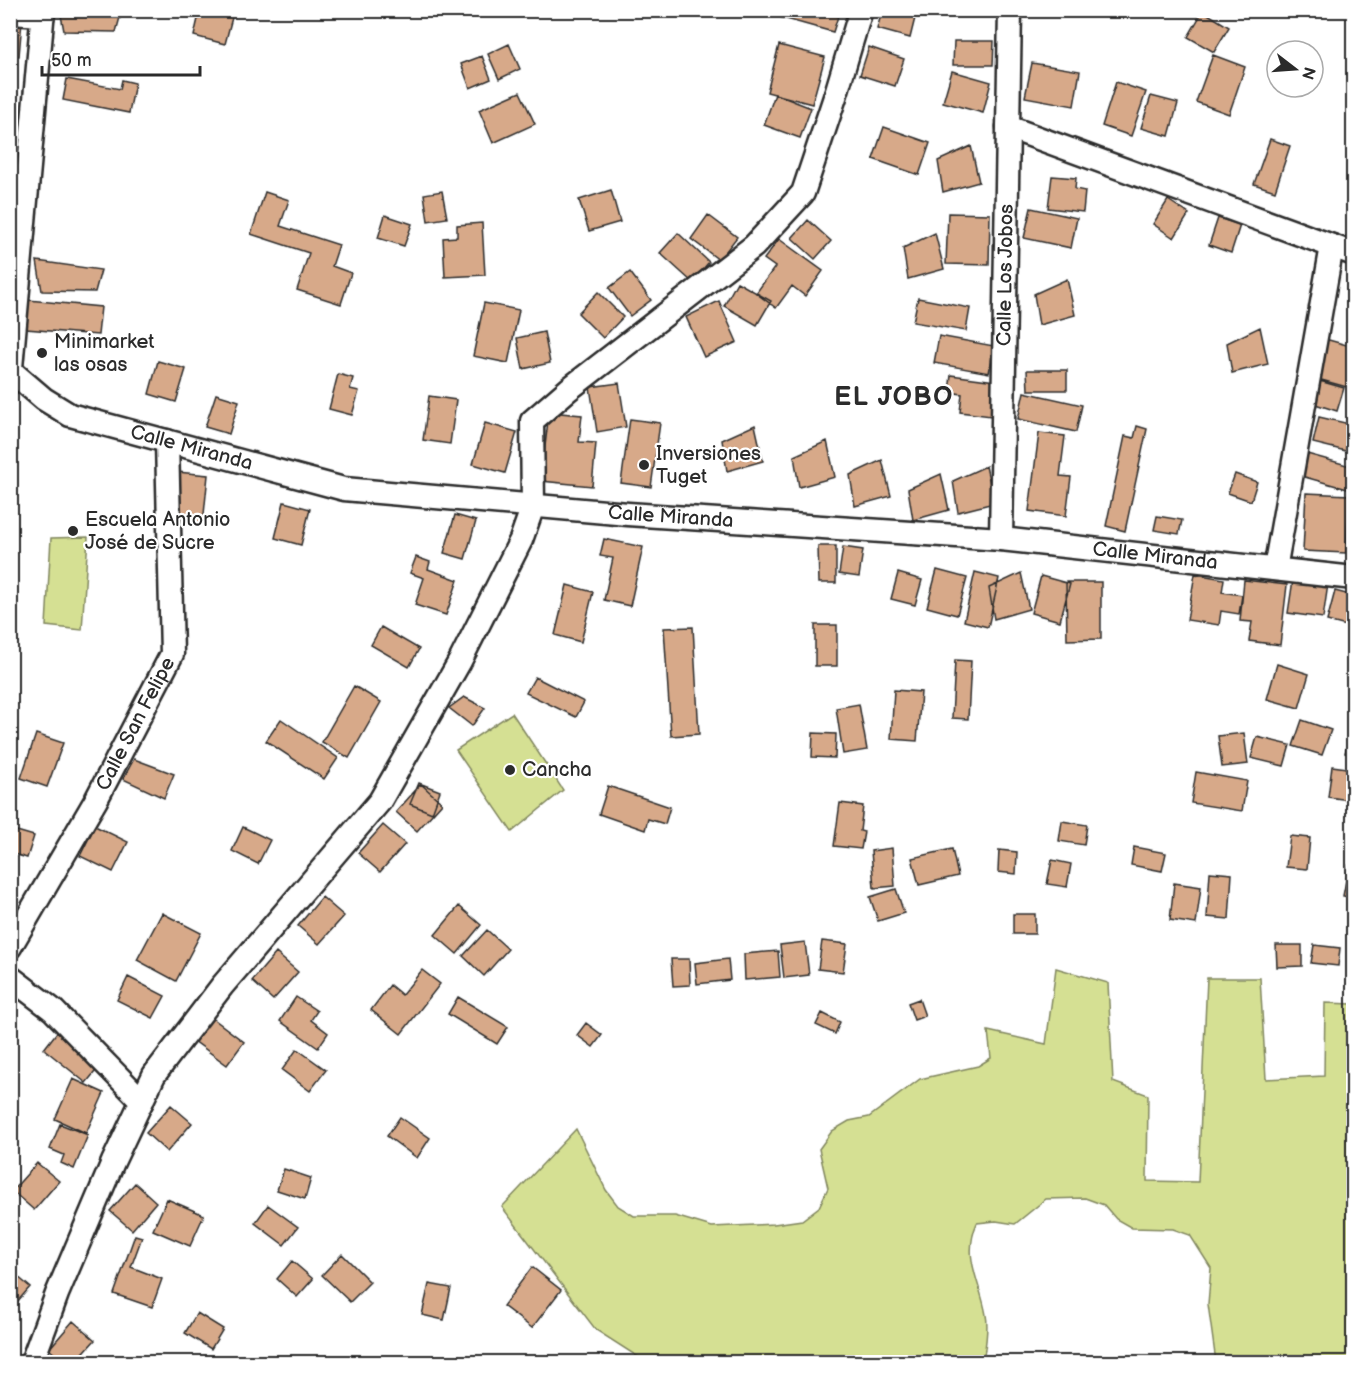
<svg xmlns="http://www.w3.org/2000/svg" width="1364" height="1373" font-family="'Balsamiq Sans',sans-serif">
<rect width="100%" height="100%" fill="#fff"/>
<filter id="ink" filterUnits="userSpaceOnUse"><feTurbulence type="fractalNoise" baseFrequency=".0167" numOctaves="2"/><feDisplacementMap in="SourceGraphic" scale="12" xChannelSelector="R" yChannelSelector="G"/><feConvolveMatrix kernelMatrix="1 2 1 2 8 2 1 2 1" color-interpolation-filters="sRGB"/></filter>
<g filter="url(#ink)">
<path fill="#d5e093" stroke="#80865f" stroke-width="1.5" d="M88,537L82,630L46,626L51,538Z
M512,713L563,790L512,832L456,750Z
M1056,968L1108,983L1113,1082L1148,1095L1147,1181L1198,1182L1207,978H1260L1266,1079L1324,1076L1325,1003L1353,1004V1362H1216L1208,1304L1211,1268L1190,1235L1173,1229L1132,1228L1116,1219L1104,1205L1085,1198L1046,1199L1015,1224L996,1221L977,1223C962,1258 980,1280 986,1315C989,1329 985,1349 983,1362H646L596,1330L502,1207L576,1129L606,1190L618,1206L634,1216H675L712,1227L774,1224L802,1220L819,1207L828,1188L819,1149L832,1131L849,1121L869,1117L920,1079L978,1066L991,1058L988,1031L1046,1044Z"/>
<path fill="#d7a989" stroke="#2b2b2b" stroke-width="1.5" d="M60,10H122L116,32L64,31Z
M200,10H234L225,44L194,36Z
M780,10H840L833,32L779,17Z
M876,10H917L910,38L877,29L881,15L875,13Z
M1203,11L1229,27L1214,52L1188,37Z
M10,20L22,21L19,56L10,55Z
M954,41H994L993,65H953Z
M509,44L520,69L499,79L488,54Z
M779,45L825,57L812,104L767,92Z
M869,47L904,59L895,86L860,75Z
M1213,55L1245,67L1229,114L1196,102Z
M482,56L491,79L470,88L461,64Z
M1032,63L1080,71L1074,106L1025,97Z
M952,71L991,82L983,113L943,102Z
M67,79L120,89L122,80L135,83L129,113L63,100Z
M1116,82L1146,92L1131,136L1102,126Z
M520,92L535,124L493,143L479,110Z
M775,94L811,108L800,138L764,125Z
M1151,96L1178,103L1169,136L1141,128Z
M884,127L930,143L919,175L873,159Z
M1270,139L1290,146L1275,191L1254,184Z
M971,146L979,182L943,192L938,161Z
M1052,176L1076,178L1075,189L1085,191L1083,212L1048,208Z
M611,190L620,222L589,231L579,200Z
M442,191L447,218L428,221L424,194Z
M265,192L289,200L280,226L339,245L332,266L351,273L341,304L297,290L309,253L251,234Z
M1168,200L1189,214L1174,238L1153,224Z
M1031,208L1077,218L1071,248L1024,238Z
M948,213L990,214L989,265L946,264Z
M385,215L412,224L404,246L378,238Z
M708,215L737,237L719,260L691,239Z
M1218,218L1240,225L1231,253L1209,245Z
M808,220L831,241L815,259L792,238Z
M482,223L485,275L445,277L443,238L457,237V225Z
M678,233L709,262L692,282L660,253Z
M935,233L944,269L908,279L903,248Z
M779,239L823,271L805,296L792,286L776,308L756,293L775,267L764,259Z
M37,261L101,270L95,292L42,291Z
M630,272L651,300L630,316L609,288Z
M1067,279L1075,315L1039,325L1034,294Z
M737,282L771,301L757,325L724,306Z
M598,292L623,317L603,338L578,313Z
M918,298L970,308L966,331L913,322Z
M28,300L101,307L98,335L26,329Z
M719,301L737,342L704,357L686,317Z
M484,303L519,310L508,363L473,356Z
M1260,327L1268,364L1232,373L1227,343Z
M544,332L550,363L523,369L517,338Z
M939,336L994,346L989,373L934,363Z
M1318,337L1354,347V389L1307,376Z
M158,361L186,369L176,402L149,394Z
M1027,370H1067V390H1028Z
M338,374L353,378L350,389L359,391L352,415L329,409Z
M951,375L995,381L991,416L960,412L962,394L949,392Z
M1316,380L1344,388L1337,411L1309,402Z
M619,383L626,427L597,432L590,387Z
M1024,392L1082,405L1076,432L1018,419Z
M216,394L239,401L229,434L205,427Z
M429,396L456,400L450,444L423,440Z
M549,412L582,415L579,442L596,443L592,486L541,481Z
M1319,417L1354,425V453L1313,443Z
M630,419L660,423L651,487L621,483Z
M485,423L517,432L505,473L473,464Z
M755,425L763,461L727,471L722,440Z
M1137,426L1147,429L1125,531L1106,526L1125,436L1134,438Z
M1039,433L1065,436L1060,476L1071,477L1066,516L1029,511Z
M827,441L835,477L799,487L794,456Z
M1300,452L1354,467L1351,490L1294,474Z
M882,460L891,496L855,506L850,475Z
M986,466L994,503L958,512L953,481Z
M177,472L208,475L203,524L171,520Z
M941,474L949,510L913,520L908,489Z
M1235,474L1257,482L1251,501L1228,493Z
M1306,493L1349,495L1346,553L1303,551Z
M284,502L310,509L301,545L275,538Z
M455,515L476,521L465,559L444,553Z
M1157,516L1182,520L1179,534L1154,530Z
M604,539L643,547L630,606L604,600L613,558L600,556Z
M818,546H836V583H819Z
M843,547L863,550L859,577L839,574Z
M416,557L430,562L428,569L458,580L446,615L415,605L424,578L410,573Z
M937,570L967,578L957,615L927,607Z
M975,572L999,578L988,627L964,621Z
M898,573L922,580L915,605L891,599Z
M1021,573L1029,609L994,619L989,588Z
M1195,574L1224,579L1222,592L1242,595L1239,614L1221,611L1219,625L1187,620Z
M1041,576L1070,584L1060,621L1031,613Z
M1244,580L1287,585L1280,645L1249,641L1252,622L1240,621Z
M1293,580L1328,584L1323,618L1288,613Z
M1066,582H1101V639L1067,640Z
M567,585L593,592L581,642L555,635Z
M1335,591L1354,596V628L1327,621Z
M815,625H837V666H815Z
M381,627L419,649L409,667L371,645Z
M693,627L699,734L671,736L664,628Z
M955,660L971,661L968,719L952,718Z
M1277,664L1309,674L1299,708L1267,699Z
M535,677L584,702L576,717L526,693Z
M354,686L381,702L349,758L322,742Z
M894,690L921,692L917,741L891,739Z
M464,697L485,708L472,726L449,708Z
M859,704L867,750L843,754L836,708Z
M281,719L338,758L324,779L266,741Z
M1302,720L1331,730L1322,755L1293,746Z
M1352,727H1354V756L1345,753Z
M813,733L836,734L835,758L812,757Z
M1244,733L1248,764L1222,767L1218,736Z
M36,734L63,743L47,787L21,778Z
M1257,737L1290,745L1284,766L1251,758Z
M134,759L174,774L164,798L123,779Z
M1332,766L1354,769L1349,800L1328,797Z
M1196,772L1247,781L1242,811L1191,803Z
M419,783L440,791L432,813L410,804Z
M421,784L442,803L417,831L396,812Z
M608,786L670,807L665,824L648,819L645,830L599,814Z
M840,803L863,806L860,831L864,832L861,849L834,846Z
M1062,821L1087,825L1084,845L1059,841Z
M383,825L405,844L380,872L358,853Z
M95,826L128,842L113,872L80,856Z
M243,827L270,840L258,864L232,851Z
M10,829L34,836L27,858L10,853Z
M1290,836L1310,838L1307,869L1286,867Z
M1134,847L1166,853L1162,871L1131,865Z
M892,848L895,886L874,888L871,851Z
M952,849L958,876L919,885L912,858Z
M999,850L1017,852L1016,874L998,872Z
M1052,860L1071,864L1067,887L1047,884Z
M1349,865L1354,866V898L1343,896Z
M1210,872L1232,874L1229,919L1207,917Z
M1174,883L1201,887L1196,924L1170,920Z
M896,889L904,913L878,921L870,897Z
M322,897L344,916L319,944L298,926Z
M459,906L481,925L457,954L435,935Z
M162,913L201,933L176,981L137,960Z
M1013,914H1035V934H1013Z
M487,930L508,949L484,976L463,956Z
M822,941L847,944L843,972L818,969Z
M805,942L809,975L784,978L780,945Z
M1276,945H1302V966L1277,967Z
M1314,945L1340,948L1338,966L1311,963Z
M778,951L780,977L745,980L744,954Z
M276,953L298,972L273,1000L252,981Z
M671,959H689L690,985L673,986Z
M728,959L730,980L697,984L695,963Z
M422,970L440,984L401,1034L371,1010L390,985L402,995Z
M128,977L165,996L153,1018L117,1000Z
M296,997L317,1011L311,1020L328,1033L318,1048L280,1021Z
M458,997L508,1027L497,1044L448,1014Z
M919,999L925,1016L914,1020L908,1003Z
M822,1013L840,1022L835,1034L816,1025Z
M207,1014L244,1042L227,1065L190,1038Z
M586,1023L602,1035L593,1047L577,1035Z
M57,1032L99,1067L86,1083L44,1049Z
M297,1049L326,1070L310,1091L282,1070Z
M73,1079L104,1093L86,1133L55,1119Z
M171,1105L192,1123L167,1152L146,1133Z
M400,1117L430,1138L417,1158L387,1136Z
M60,1124L88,1135L74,1169L61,1163L64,1155L50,1149Z
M37,1163L59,1181L34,1210L12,1191Z
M284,1169L311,1178L305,1199L277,1190Z
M135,1183L156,1202L132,1230L110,1211Z
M167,1199L204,1215L190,1246L153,1230Z
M268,1205L298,1227L284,1245L255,1223Z
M135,1235L142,1237L131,1267L162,1279L152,1307L114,1294Z
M342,1254L370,1282L350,1302L322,1275Z
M292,1261L313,1279L297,1297L277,1279Z
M532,1267L561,1290L532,1328L503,1306Z
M10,1270L30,1287L10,1310Z
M429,1284L451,1288L444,1320L422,1315Z
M197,1313L223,1329L211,1349L185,1333Z
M73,1321L95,1340L75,1362H64L49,1349Z"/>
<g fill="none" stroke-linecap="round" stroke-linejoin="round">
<defs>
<g id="minor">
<path d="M10,13L43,15"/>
<path d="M1008,127L1354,254"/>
<path id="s1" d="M10,370L44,399L70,415L344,489L628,514L1001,539L1354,578"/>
<path d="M10,379L43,10"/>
<path id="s2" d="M1001,539L1010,10"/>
<path d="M1275,569L1332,246"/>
<path id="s3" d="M10,947L96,800L172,654L167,441"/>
<path d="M10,977L53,1010L142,1101"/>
<path d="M32,1362L57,1294L113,1162L154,1075L222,986L380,801L460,661L521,540L533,506L532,421L569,389L754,246L803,193L835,97L861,10"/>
</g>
</defs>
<use href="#minor" stroke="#2b2b2b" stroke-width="27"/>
<use href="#minor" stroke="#fff" stroke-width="22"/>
</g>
</g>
<g fill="#2b2b2b" stroke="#fff" stroke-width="2">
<circle cx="42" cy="353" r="6"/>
<circle cx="644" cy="465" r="6"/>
<circle cx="73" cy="531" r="6"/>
<circle cx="510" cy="770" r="6"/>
</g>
<g text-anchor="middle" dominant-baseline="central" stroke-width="4.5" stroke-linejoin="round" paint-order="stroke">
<g font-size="20" fill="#2b2b2b" stroke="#fff">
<text stroke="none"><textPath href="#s2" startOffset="264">Calle Los Jobos</textPath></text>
<text stroke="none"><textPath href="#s1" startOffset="201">Calle Miranda</textPath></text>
<text stroke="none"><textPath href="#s1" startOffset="687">Calle Miranda</textPath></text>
<text stroke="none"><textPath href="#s1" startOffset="1173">Calle Miranda</textPath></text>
<text stroke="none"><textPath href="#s3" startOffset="256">Calle San Felipe</textPath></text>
</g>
<g font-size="20" fill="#2b2b2b" stroke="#fff" text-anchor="start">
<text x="54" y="342">Minimarket<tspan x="54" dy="23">las osas</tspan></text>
<text x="656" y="454">Inversiones<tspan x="656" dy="23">Tuget</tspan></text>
<text x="85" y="520">Escuela Antonio<tspan x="85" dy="23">José de Sucre</tspan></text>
<text x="522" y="770">Cancha</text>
</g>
<g font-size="26" font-weight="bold" letter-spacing="1.5" fill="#2b2b2b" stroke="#fff">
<text x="894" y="397">EL JOBO</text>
</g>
</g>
<rect width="1364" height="1373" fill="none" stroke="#fff" stroke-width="36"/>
<rect x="18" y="18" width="1328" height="1337" fill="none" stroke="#2b2b2b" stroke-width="2" filter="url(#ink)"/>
<g transform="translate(1295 69) rotate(107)"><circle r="28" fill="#ffffff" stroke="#aaaaaa" stroke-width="1.5"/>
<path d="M0-4.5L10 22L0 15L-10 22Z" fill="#2b2b2b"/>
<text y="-9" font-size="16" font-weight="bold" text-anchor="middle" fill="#2b2b2b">N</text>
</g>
<path d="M42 66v9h158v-9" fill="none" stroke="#2b2b2b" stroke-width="3"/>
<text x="51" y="66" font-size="18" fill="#2b2b2b" stroke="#ffffff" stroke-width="4.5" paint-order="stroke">50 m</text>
</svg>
